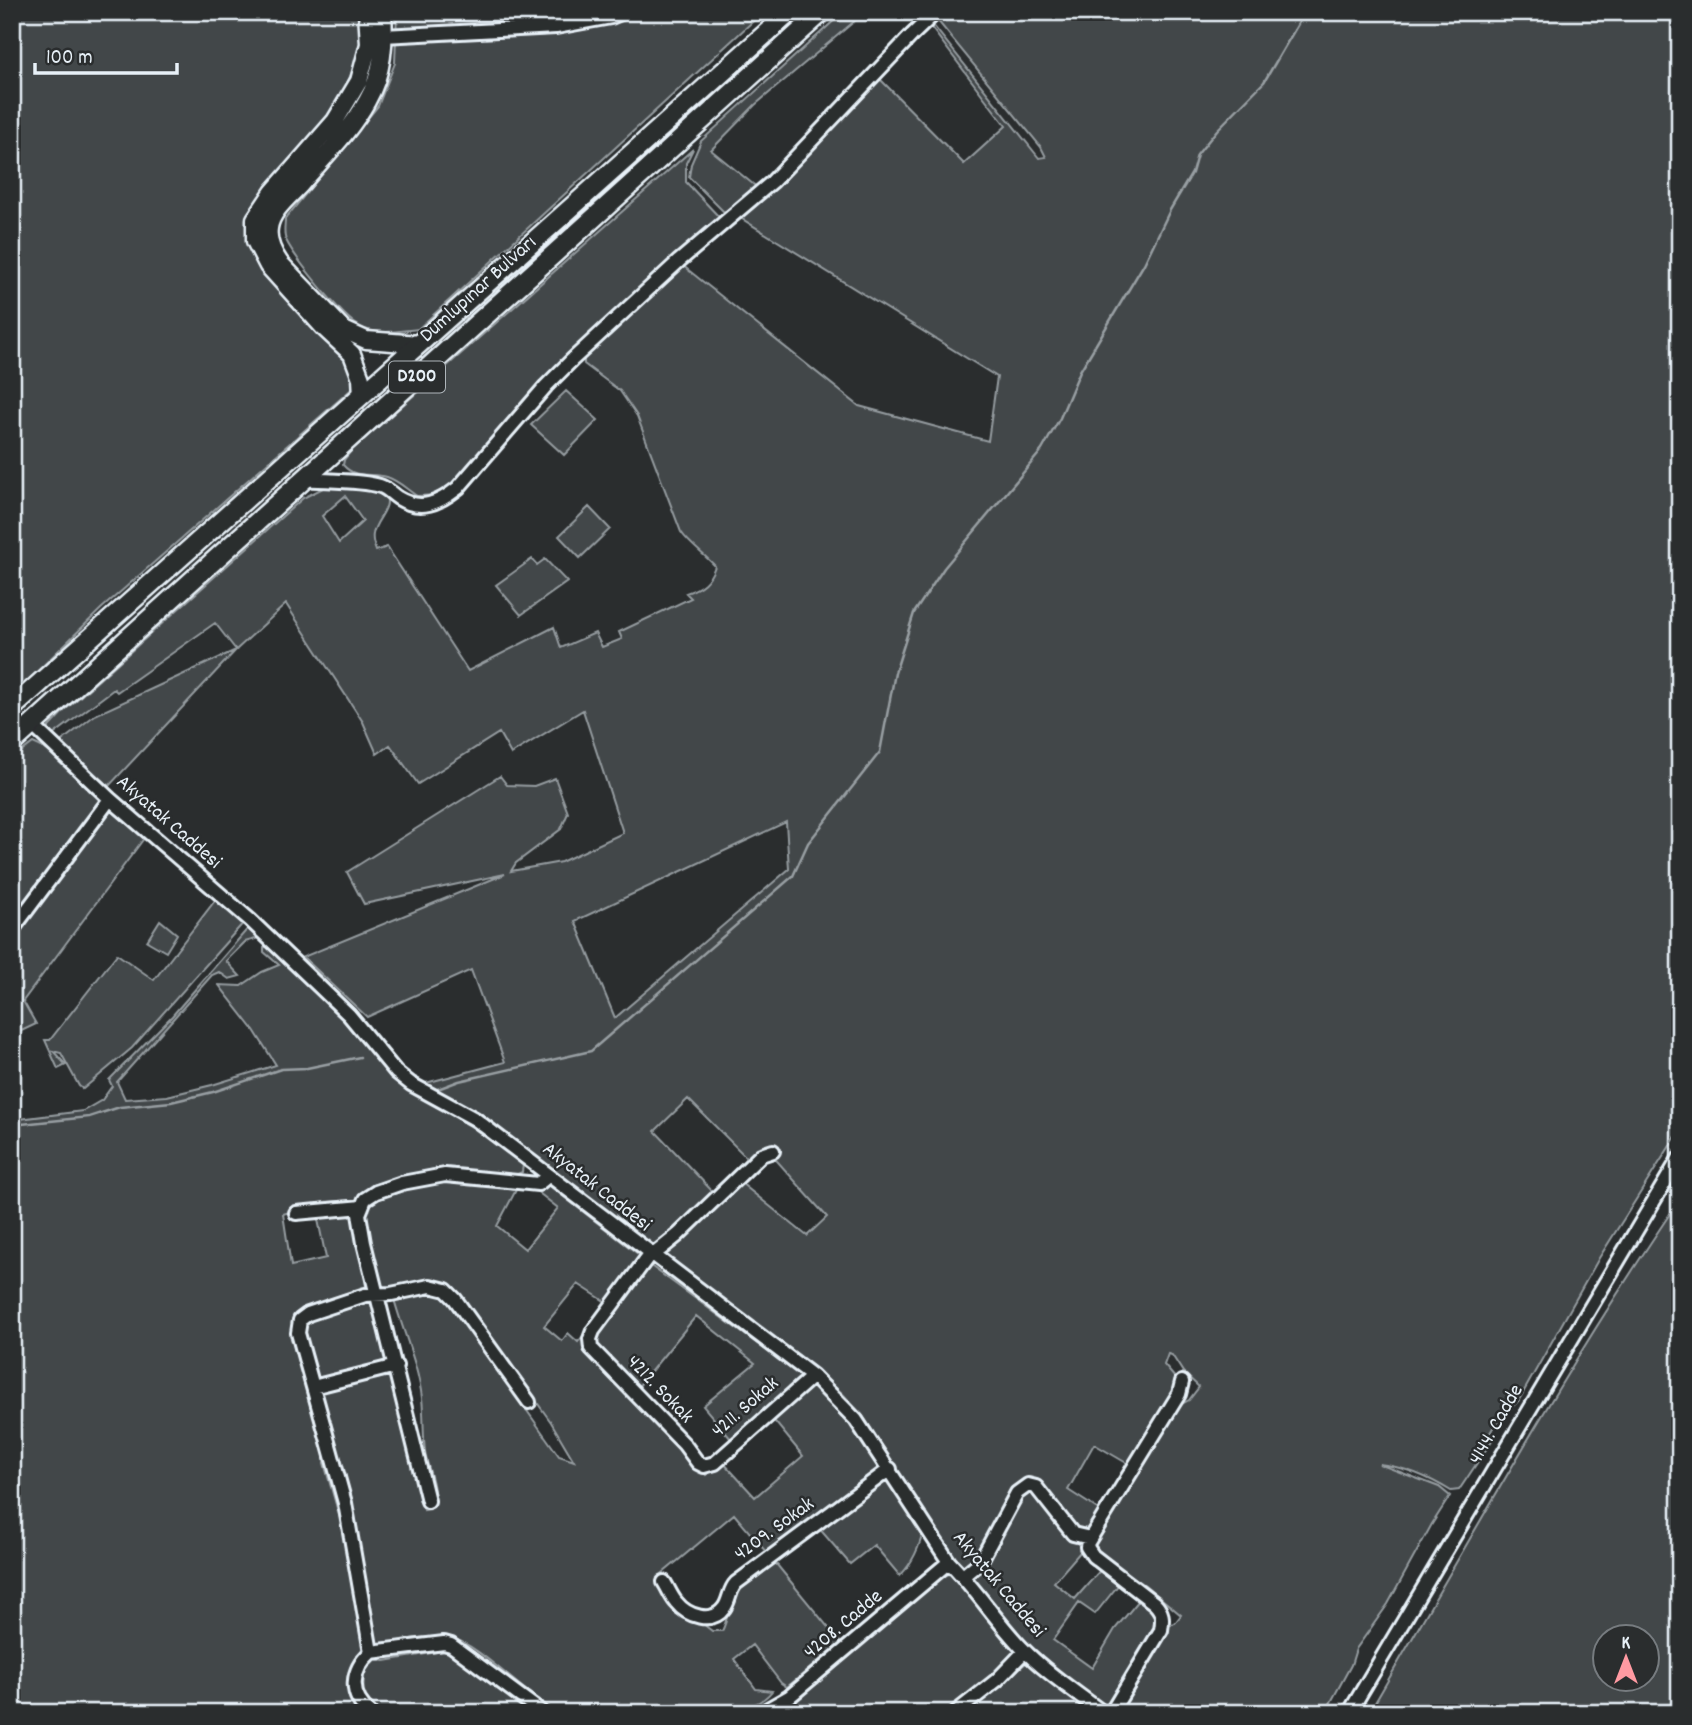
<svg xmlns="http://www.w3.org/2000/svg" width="1692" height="1725" font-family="Dekko,sans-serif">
<rect width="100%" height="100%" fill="#2a2d2e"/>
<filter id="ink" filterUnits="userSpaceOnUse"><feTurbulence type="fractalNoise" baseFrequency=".0143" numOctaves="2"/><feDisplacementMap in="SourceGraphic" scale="14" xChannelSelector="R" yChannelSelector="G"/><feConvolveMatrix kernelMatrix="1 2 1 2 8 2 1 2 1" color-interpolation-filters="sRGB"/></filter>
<g filter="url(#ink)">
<path fill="#424648" stroke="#959ca0" stroke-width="2" fill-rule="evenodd" d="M12,12H362L361,50L339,103L258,199L248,227L249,240L256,260L270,279L351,357L355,386L101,609L12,696Z
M397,12H763L418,329C399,331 376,336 359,326C343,318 294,257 286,240C283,234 285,226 285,219L378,106L395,63Z
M861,12H873L857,19L755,105L711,150L759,189L733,212L723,211L689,177L691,164L701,141L838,17Z
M947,12H1680V1130L1599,1258L1519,1400C1509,1411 1496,1420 1490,1433L1493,1439L1459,1490L1451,1491C1430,1478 1405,1467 1379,1464L1439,1487L1450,1496L1432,1524L1388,1604L1356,1649L1351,1665L1325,1713H1120L1119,1708L1169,1625L1175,1623L1181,1615L1145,1585L1097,1553L1092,1543L1180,1405L1189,1400L1199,1387L1183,1372L1172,1355L1168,1354L1164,1365L1176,1379L1177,1385L1130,1465L1094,1444L1068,1490L1102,1512L1092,1526L1086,1530L1077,1528L1029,1482L976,1563L969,1568L959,1563L951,1553L863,1416L843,1394L800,1356L658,1255L741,1183L807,1236L827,1217L771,1154L748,1159L688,1099L655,1131L714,1193L654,1249L422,1084L505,1062L471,970L367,1017L303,957L505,874L364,904L347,872L500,776L507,785L534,786L555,778L568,813L561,829L516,863L511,871L561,862L623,833L583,710L511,754L499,733L418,784L390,745L377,754L363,722L286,604L236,650L109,786L58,744L95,715L236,650L215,623L117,692L114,689L53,735L49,732V727L65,710L303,498L327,486H356L384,491C394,509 376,517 373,534C372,539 374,546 376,551L387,547L468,671L554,627L561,648L595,633L602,647L622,639L619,632L691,598L686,593C701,588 710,581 715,566C704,554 690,545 681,532L637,416L620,391L584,364V355L682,265L859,406L988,441L997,377L739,217L878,77L964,164L1006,126L930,26L932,24L1039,158L1046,157L1041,147L937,20ZM345,496L363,521L339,543L322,516ZM786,822L789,869L615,1018L575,921Z
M693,149L686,163V182L719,217V221L459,482L438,495L417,496C406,489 399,481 387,477C371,472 356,480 343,465L344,460L352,450Z
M566,391L598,420L564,455L531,425Z
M589,507L610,529L580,558L559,536Z
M532,559L537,565L545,559L567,582L521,615L496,585Z
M33,743C58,753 80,780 100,798V804L12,925V759Z
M113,810L145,837L23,1001L36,1024L13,1035L12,937L108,812Z
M217,898L245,921L132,1048L83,1089L79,1086L61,1053L53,1051L66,1065L58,1069L45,1040H50L117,954L154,980Z
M160,920L177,934L166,952L147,941Z
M250,926L259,935L256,939L245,942L226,961L240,976L229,979L219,972L212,975L117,1082L125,1099L167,1096L212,1085L276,1065L254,1030L219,985L241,986L262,972L279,965L264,952V948L267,945L272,947L356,1030L388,1073L396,1081L498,1143L523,1165L522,1172L513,1176L438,1168L372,1185L356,1200L323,1202L283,1214L291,1266L326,1258L317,1215L352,1213C353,1239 365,1262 366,1288L308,1309L292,1322L325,1447L324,1463L350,1553L365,1649C347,1666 342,1692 358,1713H12V1120L83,1111L102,1100L112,1086L109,1080L172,1016Z
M456,1180L516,1190L497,1226L525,1249L558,1208L535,1190L542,1189L547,1184L642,1257L609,1304L578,1284L544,1326L562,1341L568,1333L578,1342L584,1335L589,1350L706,1475L721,1460L755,1497L803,1456L771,1417L813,1384L857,1431L881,1468L766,1552L734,1514L657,1578L678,1609L702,1621L703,1624L712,1631H722C728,1620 728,1609 732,1599C738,1583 760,1571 773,1560L841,1643L787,1687L781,1683L752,1645L734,1659L756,1689L772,1691C764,1701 753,1706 741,1709C724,1713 565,1716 555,1711C528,1697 476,1642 451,1638C428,1634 399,1641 377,1645L358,1541L321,1397L324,1391L334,1386L391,1373L424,1510L430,1509C441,1494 427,1469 425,1452C423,1434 424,1416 422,1398C418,1364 403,1332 394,1299L438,1291L450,1302L559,1456L574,1461L551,1422L454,1287C433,1274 405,1284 382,1290C376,1268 364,1243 364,1220C364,1183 430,1184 456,1180Z
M1680,1199V1713H1369C1470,1540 1567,1364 1680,1199ZM1604,1638H1646V1680H1604Z
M648,1264L803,1377L731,1439L703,1406L755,1363L696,1316L638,1387L607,1361L595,1347V1333Z
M374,1301L388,1363L315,1382L303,1325L306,1318Z
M888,1473L924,1529C919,1548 913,1562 900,1576L874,1545L850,1564L817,1526Z
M1032,1489L1078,1543L1081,1551L1054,1582L1075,1599L1103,1567L1119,1584L1095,1614L1079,1603L1053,1640L1092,1668L1115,1629L1139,1600C1152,1607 1158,1611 1158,1625L1113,1703L1105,1706C1052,1673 1007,1628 972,1576L1025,1491Z
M951,1573L1015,1651L988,1678L944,1713H779L942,1577Z
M443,1651L454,1653L533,1713H381L363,1699L364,1667L373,1659L385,1661Z
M1026,1663L1033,1665L1095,1713H966Z"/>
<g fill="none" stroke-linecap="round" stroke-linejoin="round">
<path stroke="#989fa3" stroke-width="2.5" d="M435,1090L459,1081L591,1051L793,876L808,843L880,752L895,673L914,613L944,568L1042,450L1060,418L1080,371L1144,264L1170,210L1192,173L1197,155L1217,130L1264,82L1305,12
M12,1125L89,1117L120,1107L171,1102L213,1092L281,1069L307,1068L360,1057"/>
<defs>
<path id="minor" d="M383,36L556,27L611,17L623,12
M303,479C325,481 360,480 380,486C387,488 392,494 398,498C421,512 439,503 458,488L546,386L573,359L679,261L772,182L912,35L936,12
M32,725L110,799L250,920L349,1015L396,1072L411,1084L475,1119L813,1376L856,1420L949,1562C976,1589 996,1621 1022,1648C1046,1673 1076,1692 1103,1713
M12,930L110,799
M296,1213L362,1207
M650,1254L593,1331L590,1339L591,1348L684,1444L698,1463L704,1466L715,1463L813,1376
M652,1256L678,1235L761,1155L773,1151
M396,1366L313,1387L298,1333L300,1320L308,1314L365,1295L391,1294L430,1286L446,1290L455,1299L529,1402
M313,1387L345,1503L371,1652
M428,1501L364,1243L359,1214L365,1199L376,1192L402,1183L445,1175L538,1184L548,1176
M963,1576L980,1562L1017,1493L1028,1485L1036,1487L1073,1534L1090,1538
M664,1582C668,1588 671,1596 676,1602C687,1616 712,1625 724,1608C730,1600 729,1590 736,1583L890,1469
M371,1652L444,1643L451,1645L543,1713
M370,1713C348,1695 351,1670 371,1652
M761,1713L789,1697L949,1562
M955,1713L997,1680L1025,1651
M1111,1713L1161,1630C1163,1618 1163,1612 1154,1603L1093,1556L1087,1547L1088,1542L1179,1394L1182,1382
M1349,1713L1680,1157"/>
<path id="major" d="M383,12C385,43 383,73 367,101C350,132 323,158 300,185C289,197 271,211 269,228C267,241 273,253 280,263L344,330L366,340L419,344
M362,395L361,378L352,354L323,327L268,266L255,241V219L273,192L335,121L359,81L369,44L367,12"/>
<path id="highway" d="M12,708L790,12
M12,743L822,12"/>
</defs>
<use href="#minor" stroke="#e8f1f8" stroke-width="18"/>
<use href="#major" stroke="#e8f1f8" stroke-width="21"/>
<use href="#highway" stroke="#e8f1f8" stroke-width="23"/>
<use href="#minor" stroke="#2a2d2e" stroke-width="12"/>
<use href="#major" stroke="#2a2d2e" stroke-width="16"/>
<use href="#highway" stroke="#2a2d2e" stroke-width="18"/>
</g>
</g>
<g text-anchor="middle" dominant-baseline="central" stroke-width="5" stroke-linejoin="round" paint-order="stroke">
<rect fill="#2a2d2e" stroke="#afb6bb" stroke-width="2" x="389" y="361.5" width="56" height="31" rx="5"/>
<g font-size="19" font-weight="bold" fill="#e8f1f8">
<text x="417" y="377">D200</text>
</g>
<g font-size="21" fill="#e8f1f8" stroke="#2a2d2e">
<text transform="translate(479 290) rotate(-42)">Dumlupınar Bulvarı</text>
<text transform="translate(168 823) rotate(41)">Akyatak Caddesi</text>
<text transform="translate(596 1188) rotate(38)">Akyatak Caddesi</text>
<text transform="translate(659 1390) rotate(46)">4212. Sokak</text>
<text transform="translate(746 1408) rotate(-41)">4211. Sokak</text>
<text transform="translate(1497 1425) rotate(-60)">4144. Cadde</text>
<text transform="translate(775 1530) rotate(-36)">4209. Sokak</text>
<text transform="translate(998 1585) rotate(50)">Akyatak Caddesi</text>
<text transform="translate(844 1625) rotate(-40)">4208. Cadde</text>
</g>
</g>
<rect width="1692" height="1725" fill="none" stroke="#2a2d2e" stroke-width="42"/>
<rect x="21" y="21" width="1650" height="1683" fill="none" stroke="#e8f1f8" stroke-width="2.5" filter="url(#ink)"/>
<g transform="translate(1626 1658)"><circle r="33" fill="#2a2d2e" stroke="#767b7f" stroke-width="2"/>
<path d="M0-5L12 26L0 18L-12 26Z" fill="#ff9aa2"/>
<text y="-10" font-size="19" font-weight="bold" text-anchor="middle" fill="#e8f1f8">K</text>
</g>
<path d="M35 63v10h142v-10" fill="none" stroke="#e8f1f8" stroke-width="3.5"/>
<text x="46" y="63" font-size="21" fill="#e8f1f8" stroke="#2a2d2e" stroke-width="5" paint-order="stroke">100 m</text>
</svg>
